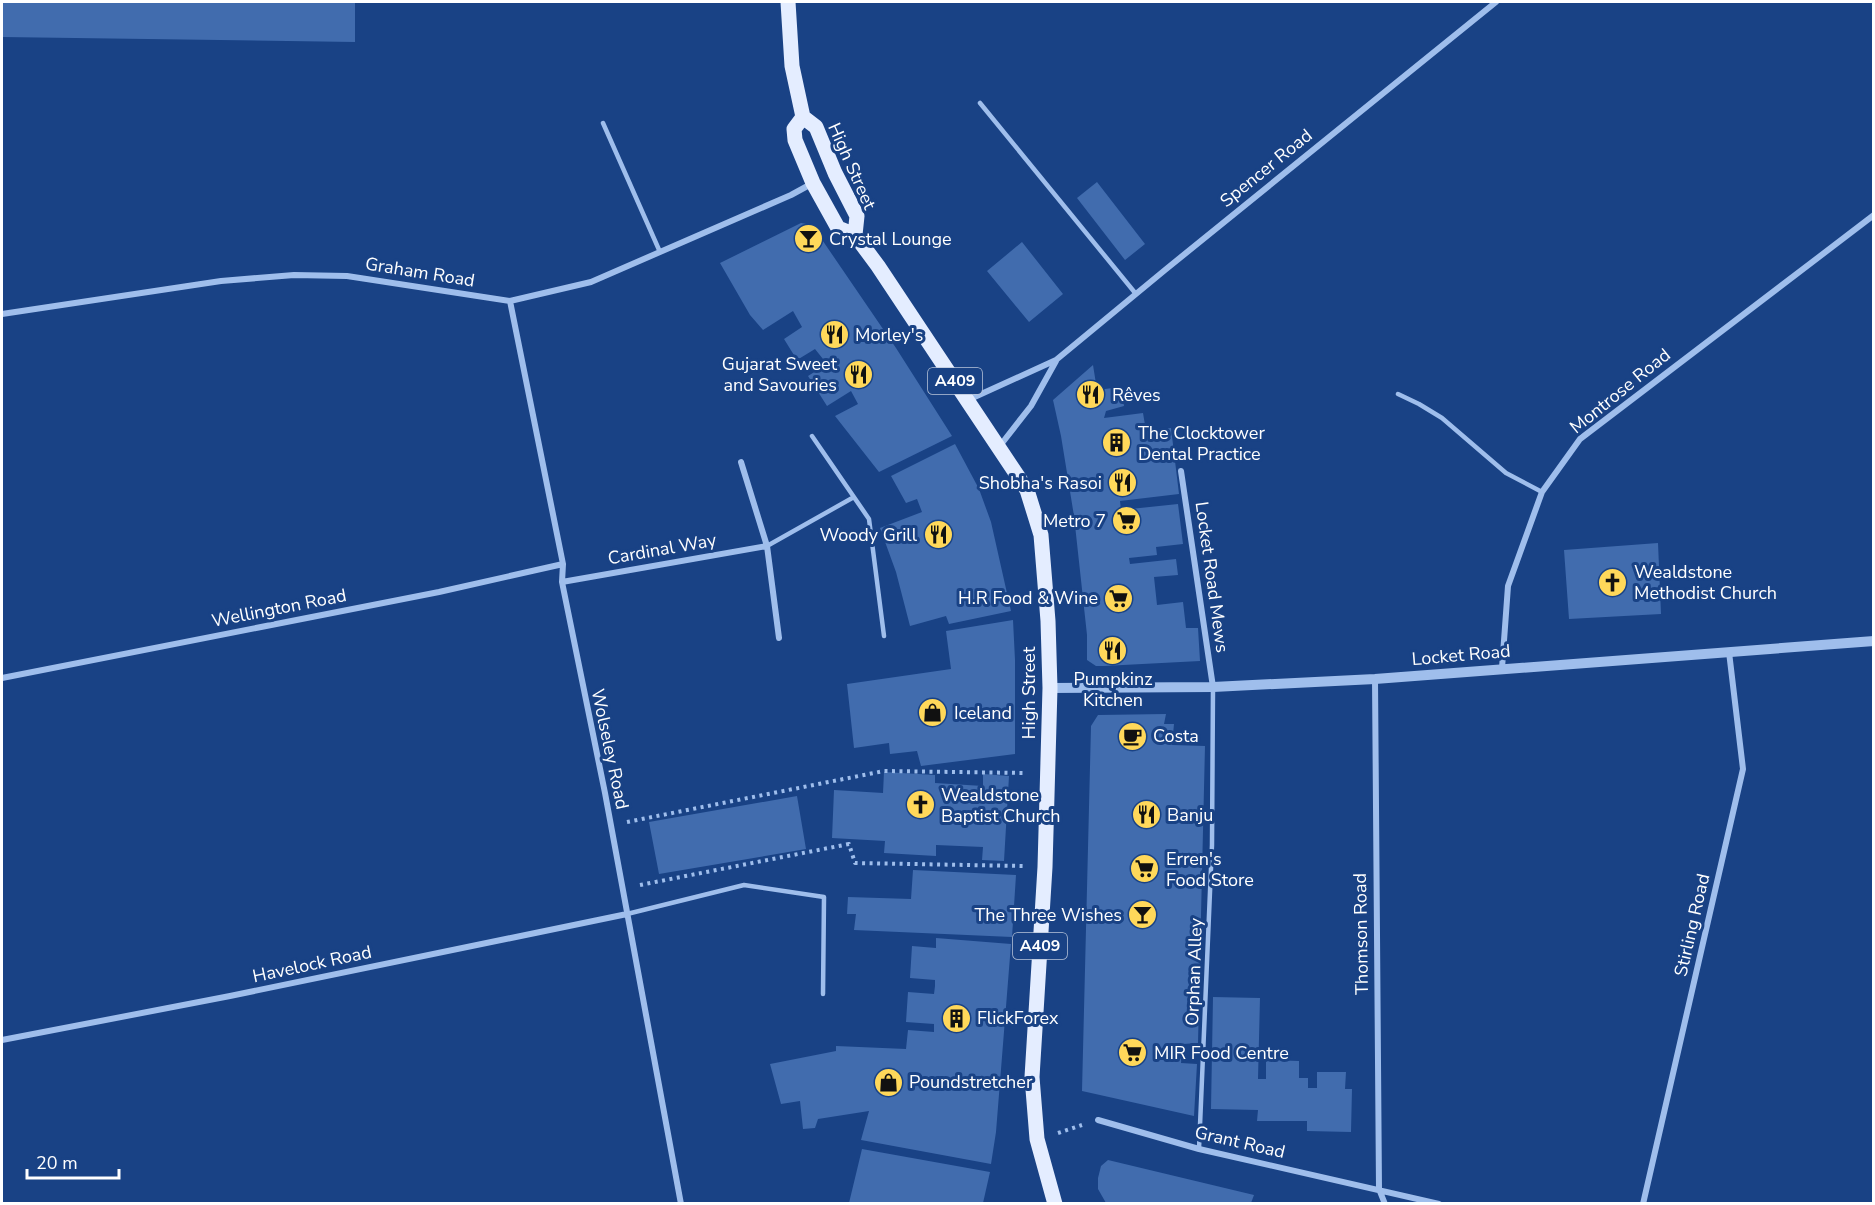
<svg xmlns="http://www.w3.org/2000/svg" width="1875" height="1205" font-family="'Nunito Sans',sans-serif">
<rect width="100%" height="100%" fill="#194285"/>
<path fill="#416cae" d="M2,2H355V42L2,37Z
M1097,182L1145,244L1125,260L1077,198Z
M801,223L812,225L896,348L952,436L879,472L835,416L858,404L851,391L827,406L808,376L827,364L815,349L797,360L784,339L802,327L793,311L763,330L750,315L720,263Z
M1022,242L1063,294L1029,322L987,271Z
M1093,365L1097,390L1121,387L1124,406L1106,411L1104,418L1143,413L1146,431L1171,428L1179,494L1120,501L1121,510L1178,504L1183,544L1156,547L1157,555L1129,558L1130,564L1176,559L1178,575L1154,577L1157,605L1183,602L1186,628H1198L1200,661L1104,666H1096L1087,660V635L1074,516L1061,436L1053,400Z
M955,444L979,489L991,522L1011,611L949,624L946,616L910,626L896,572L880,528L922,512L917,499L906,503L891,476Z
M1658,543L1661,614L1569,619L1564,550Z
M1013,620L1015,660V754L921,766L917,751L890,754L889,743L854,748L847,684L951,669L946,631Z
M1166,714L1164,724H1174L1172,745L1205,746L1198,1043L1183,1044L1181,1063L1197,1064L1194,1116L1082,1091L1091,726L1098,715Z
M884,772L935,775V783L983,786V774L1009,776L1004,861L982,860L983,847L936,845V856L884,853L885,841L832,838L834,790L883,793Z
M797,796L806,849L659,874L649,822Z
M913,870L1016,875L1012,937L854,930L856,914H847L848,897L911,899Z
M936,938L1011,944L996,1132L991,1164L861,1140L869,1111L818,1119L815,1128L803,1129L800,1101L781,1104L770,1064L836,1051V1046L906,1049L908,1030L934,1032V1024L906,1022L908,992L934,994L935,986V980L910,978L912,946L936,948Z
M1213,997L1260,998L1258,1079H1266V1060L1299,1061V1078H1308V1088H1317V1072H1346L1345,1089H1352L1351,1132L1307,1131V1121H1257L1258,1110L1211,1109Z
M862,1149L990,1172L983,1203H849Z
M1108,1160L1254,1195L1251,1203H1106L1098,1189V1178L1101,1166Z"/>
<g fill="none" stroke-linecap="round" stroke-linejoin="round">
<path stroke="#9fbeec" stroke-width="4" stroke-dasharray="3 4.5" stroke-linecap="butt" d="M627,822L884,771L1026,773
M640,885L849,844L855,863L1023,866
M1058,1133L1082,1125"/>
<path stroke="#9fbeec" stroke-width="4.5" d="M980,103L1136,294
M603,123L660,252
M1398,394L1419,404L1442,418L1506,473L1542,492
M812,436L869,519L884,636
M767,546L854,497
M627,914L744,885L824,897L823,994
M1199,1149L1212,845L1213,687"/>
<path stroke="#9fbeec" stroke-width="6" d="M510,301L563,564L562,582L605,793L681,1204
M2,314L221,281L294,275L347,276L510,301L591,282L791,195L813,183
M968,400L1056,360L1165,270L1496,2
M999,447L1031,406L1056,361
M741,462L767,546
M1181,471L1213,687
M562,582L767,546L779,638
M1502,668L1508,586L1542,492L1580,439L1874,215
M2,678L439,592L563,564
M1375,679L1379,1189L1385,1204
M2,1040L230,996L627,914
M1098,1120L1199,1149L1439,1204
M1643,1204L1743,769L1729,652"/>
<path stroke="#9fbeec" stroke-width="10" d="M1050,688L1213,687L1375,679L1874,641"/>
<path stroke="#e4edff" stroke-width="15" d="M788,2L792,66L803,117L816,127L835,173L857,216L855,235
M803,117L794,129L795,140L813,183L838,228L855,235L878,266L967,400L1027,490L1041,535L1048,621L1050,688L1045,867L1032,1077L1037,1139L1055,1204"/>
</g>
<defs>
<symbol id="bar-disc" viewBox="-11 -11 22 22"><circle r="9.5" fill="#ffd85a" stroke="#194285"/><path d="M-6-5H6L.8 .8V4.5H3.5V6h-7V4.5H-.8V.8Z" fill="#111"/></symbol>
<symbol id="restaurant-disc" viewBox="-11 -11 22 22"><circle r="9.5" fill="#ffd85a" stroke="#194285"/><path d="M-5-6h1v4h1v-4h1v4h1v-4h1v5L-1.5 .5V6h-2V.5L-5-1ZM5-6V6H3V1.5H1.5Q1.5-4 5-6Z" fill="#111"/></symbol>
<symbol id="building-disc" viewBox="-11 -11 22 22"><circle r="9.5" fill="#ffd85a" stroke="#194285"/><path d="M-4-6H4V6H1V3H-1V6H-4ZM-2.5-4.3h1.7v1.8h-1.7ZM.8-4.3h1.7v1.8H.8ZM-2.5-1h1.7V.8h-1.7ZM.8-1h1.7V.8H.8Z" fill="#111"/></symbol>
<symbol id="supermarket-disc" viewBox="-11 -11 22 22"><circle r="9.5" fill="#ffd85a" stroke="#194285"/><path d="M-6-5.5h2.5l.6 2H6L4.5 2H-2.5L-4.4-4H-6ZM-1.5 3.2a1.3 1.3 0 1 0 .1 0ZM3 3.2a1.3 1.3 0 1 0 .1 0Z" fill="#111"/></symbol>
<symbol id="church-disc" viewBox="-11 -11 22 22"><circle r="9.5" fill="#ffd85a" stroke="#194285"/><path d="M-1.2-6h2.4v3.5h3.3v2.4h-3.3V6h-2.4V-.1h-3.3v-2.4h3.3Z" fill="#111"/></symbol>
<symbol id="shop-disc" viewBox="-11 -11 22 22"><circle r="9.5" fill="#ffd85a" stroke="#194285"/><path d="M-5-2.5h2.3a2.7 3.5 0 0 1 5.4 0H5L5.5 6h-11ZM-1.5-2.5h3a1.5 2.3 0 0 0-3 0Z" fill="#111"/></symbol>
<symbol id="cafe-disc" viewBox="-11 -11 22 22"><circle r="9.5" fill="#ffd85a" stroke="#194285"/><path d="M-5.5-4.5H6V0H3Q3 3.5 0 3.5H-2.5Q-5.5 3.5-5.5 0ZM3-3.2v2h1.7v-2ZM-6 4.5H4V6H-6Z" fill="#111"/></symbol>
</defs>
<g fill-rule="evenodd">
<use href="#bar-disc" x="792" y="222" width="33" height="33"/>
<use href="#restaurant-disc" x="818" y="318" width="33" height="33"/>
<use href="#restaurant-disc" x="842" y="358" width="33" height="33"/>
<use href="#restaurant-disc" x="1074" y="378" width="33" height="33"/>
<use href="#building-disc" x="1100" y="426" width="33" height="33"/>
<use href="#restaurant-disc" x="1106" y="466" width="33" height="33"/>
<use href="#supermarket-disc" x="1110" y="504" width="33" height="33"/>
<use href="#restaurant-disc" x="922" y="518" width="33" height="33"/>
<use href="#church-disc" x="1596" y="566" width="33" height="33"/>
<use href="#supermarket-disc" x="1102" y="582" width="33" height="33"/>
<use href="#restaurant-disc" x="1096" y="634" width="33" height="33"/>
<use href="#shop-disc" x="916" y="696" width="33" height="33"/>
<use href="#cafe-disc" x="1116" y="720" width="33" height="33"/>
<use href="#church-disc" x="904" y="788" width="33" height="33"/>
<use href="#restaurant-disc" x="1130" y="798" width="33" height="33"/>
<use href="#supermarket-disc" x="1128" y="852" width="33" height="33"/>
<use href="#bar-disc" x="1126" y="898" width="33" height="33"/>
<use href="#building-disc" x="940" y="1002" width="33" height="33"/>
<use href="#supermarket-disc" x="1116" y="1036" width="33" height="33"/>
<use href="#shop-disc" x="872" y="1066" width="33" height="33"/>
</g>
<g text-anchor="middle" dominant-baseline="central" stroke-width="6" stroke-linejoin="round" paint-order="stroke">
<g fill="#194285" stroke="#bac6da" stroke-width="1.5">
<rect x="928" y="368" width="54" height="26" rx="4.5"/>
<rect x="1013" y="933" width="54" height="26" rx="4.5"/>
</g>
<g font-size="16" font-weight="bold" fill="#fff">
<text x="955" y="381">A409</text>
<text x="1040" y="946">A409</text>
</g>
<g font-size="18" fill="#fff" stroke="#194285">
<text transform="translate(852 166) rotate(66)">High Street</text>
<text transform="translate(1266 168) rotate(-39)">Spencer Road</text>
<text transform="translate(420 272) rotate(9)">Graham Road</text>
<text transform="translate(1620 391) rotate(-39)">Montrose Road</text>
<text transform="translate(662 549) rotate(-10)">Cardinal Way</text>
<text transform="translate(1212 577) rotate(82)">Locket Road Mews</text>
<text transform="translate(279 608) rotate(-11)">Wellington Road</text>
<text transform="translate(1461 655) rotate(-5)">Locket Road</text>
<text transform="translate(1029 693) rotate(-90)">High Street</text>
<text transform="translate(610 749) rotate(78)">Wolseley Road</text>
<text transform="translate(1692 925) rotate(-77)">Stirling Road</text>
<text transform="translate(1361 934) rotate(-91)">Thomson Road</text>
<text transform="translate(312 964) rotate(-12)">Havelock Road</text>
<text transform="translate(1194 972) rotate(-88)">Orphan Alley</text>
<text transform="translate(1240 1142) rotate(13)">Grant Road</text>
</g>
<g font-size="18" fill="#fff" stroke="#194285" text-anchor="start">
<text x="829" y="239">Crystal Lounge</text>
<text x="855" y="335">Morley's</text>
<text x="837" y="364" text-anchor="end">Gujarat Sweet<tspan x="837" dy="21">and Savouries</tspan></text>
<text x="1112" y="395">Rêves</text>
<text x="1138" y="433">The Clocktower<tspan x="1138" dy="21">Dental Practice</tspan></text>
<text x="1102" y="483" text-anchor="end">Shobha's Rasoi</text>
<text x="1106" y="521" text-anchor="end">Metro 7</text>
<text x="917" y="535" text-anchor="end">Woody Grill</text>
<text x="1634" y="572">Wealdstone<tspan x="1634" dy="21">Methodist Church</tspan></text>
<text x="1098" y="598" text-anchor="end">H.R Food &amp; Wine</text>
<text x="1113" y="679" text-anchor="middle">Pumpkinz<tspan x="1113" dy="21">Kitchen</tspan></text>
<text x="954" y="713">Iceland</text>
<text x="1153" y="736">Costa</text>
<text x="941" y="795">Wealdstone<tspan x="941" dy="21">Baptist Church</tspan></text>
<text x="1167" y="815">Banju</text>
<text x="1166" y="859">Erren's<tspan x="1166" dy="21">Food Store</tspan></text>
<text x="1122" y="915" text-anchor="end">The Three Wishes</text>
<text x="977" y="1018">FlickForex</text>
<text x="1154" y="1053">MIR Food Centre</text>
<text x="909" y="1082">Poundstretcher</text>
</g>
</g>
<rect width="1875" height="1205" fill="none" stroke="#ffffff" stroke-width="6"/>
<path d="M27 1169v9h92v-9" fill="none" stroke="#ffffff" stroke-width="3"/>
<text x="36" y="1169" font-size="18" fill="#ffffff" stroke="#194285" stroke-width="4.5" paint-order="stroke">20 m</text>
</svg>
